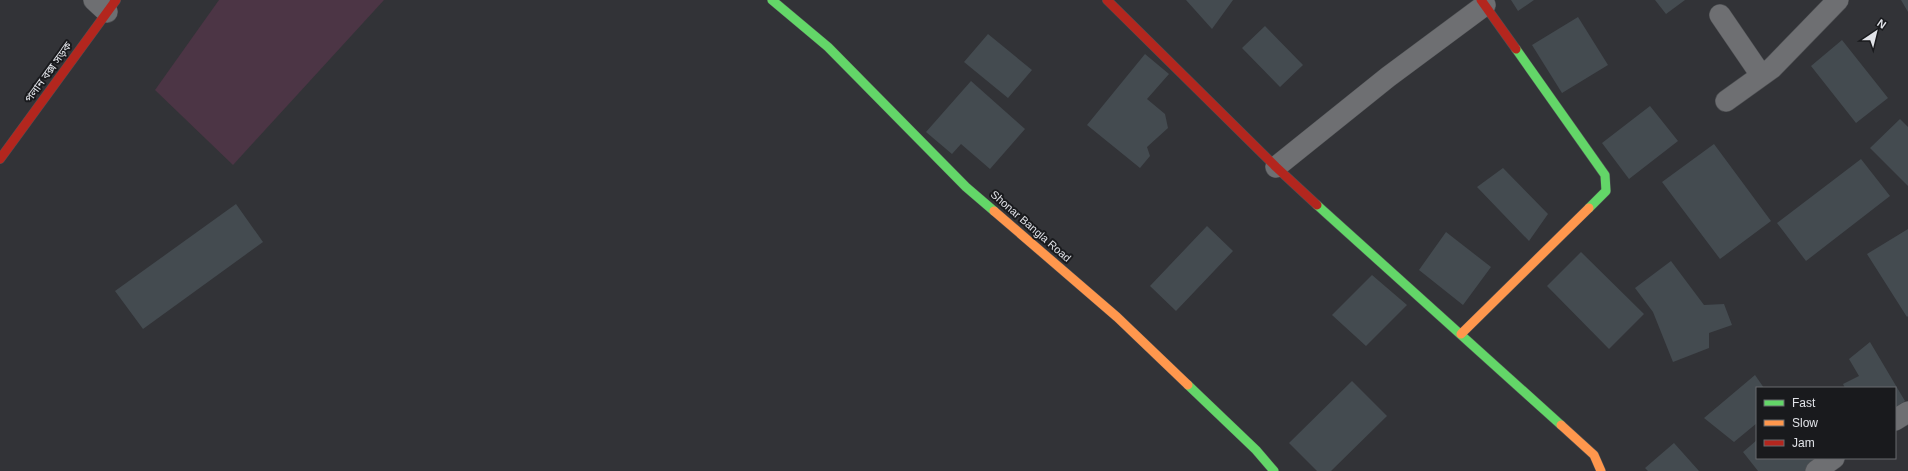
<svg xmlns="http://www.w3.org/2000/svg" width="1908" height="471" font-family="Arial,'Noto Sans Bengali',sans-serif">
<rect width="100%" height="100%" fill="#323337"/>
<path fill="#4c3545" d="M219,0H384L233,165L155,90Z"/>
<path fill="#444b50" d="M1186,0H1233L1212,29Z
M1511,0H1534L1518,11Z
M1655,0H1685L1666,14Z
M1901,0H1908V12Z
M1578,17L1608,65L1562,93L1532,45Z
M1265,26L1303,65L1280,87L1242,48Z
M988,34L1032,70L1008,98L964,62Z
M1842,40L1888,98L1856,123L1811,66Z
M1145,54L1169,74L1147,99L1165,114L1168,128L1147,147L1150,156L1140,168L1087,125Z
M971,81L1025,129L990,169L961,144L952,154L926,132Z
M1650,106L1678,141L1629,179L1602,143Z
M1900,119L1908,127V186L1870,148Z
M1714,144L1771,221L1720,259L1662,182Z
M1861,159L1890,196L1806,261L1777,223Z
M1503,168L1548,214L1529,241L1477,187Z
M236,204L263,242L143,329L115,291Z
M1207,226L1233,251L1176,311L1150,286Z
M1908,229V316L1907,317L1867,254Z
M1446,232L1491,267L1463,305L1419,270Z
M1581,252L1644,314L1609,349L1547,286Z
M1671,261L1704,305L1724,304L1732,325L1709,333V348L1673,362L1653,312L1635,288Z
M1372,275L1407,305L1366,346L1332,315Z
M1870,342L1905,401L1895,408V388H1845L1843,384L1859,376L1849,359Z
M1755,375L1764,388H1757V423L1734,442L1704,418Z
M1352,381L1387,416L1331,471H1317L1289,443Z
M1757,440V458H1815L1820,463L1810,471H1758L1743,452Z
M1674,443L1699,471H1648L1645,468Z"/>
<g fill="none" stroke-linecap="round" stroke-linejoin="round">
<defs>
<path id="street" d="M94,0L107,12
M1720,15L1761,75
M1726,101L1772,68L1838,0
M1276,167L1388,77L1485,5
M1895,420L1908,412
M1816,471L1834,458"/>
<path id="fast" d="M772,0L828,47L966,187L994,211
M1516,49L1605,175L1606,191L1589,208
M1317,205L1561,425
M1188,385L1256,450L1274,471"/>
<path id="slow" d="M994,211L1117,317L1188,385
M1461,334L1589,208
M1561,425L1594,455L1601,471"/>
<path id="jam" d="M1107,0L1276,167L1317,205
M1481,0L1516,49
M0,159L116,0"/>
</defs>
<use href="#street" stroke="#4e5053" stroke-width="22"/>
<use href="#fast" stroke="#4e5053" stroke-width="10"/>
<use href="#slow" stroke="#4e5053" stroke-width="10"/>
<use href="#jam" stroke="#4e5053" stroke-width="10"/>
<use href="#street" stroke="#6e6f72" stroke-width="21"/>
<use href="#fast" stroke="#63d668" stroke-width="9"/>
<use href="#slow" stroke="#ff974d" stroke-width="9"/>
<use href="#jam" stroke="#b3261e" stroke-width="9"/>
</g>
<g text-anchor="middle" dominant-baseline="central" stroke-width="4" stroke-linejoin="round" paint-order="stroke">
<g font-size="11" fill="#e1e3e8" stroke="#191a1d">
<text transform="translate(48 72) rotate(-54)">পলান বক্স সড়ক</text>
<text transform="translate(1031 226) rotate(41)">Shonar Bangla Road</text>
</g>
</g>
<rect x="1756" y="387" width="140" height="72" fill="#191a1d" stroke="#696a6e"/>
<rect x="1764" y="400" width="20" height="6" fill="#63d668" stroke="#696a6e"/>
<text x="1792" y="407" font-size="12" fill="#e1e3e8">Fast</text>
<rect x="1764" y="420" width="20" height="6" fill="#ff974d" stroke="#696a6e"/>
<text x="1792" y="427" font-size="12" fill="#e1e3e8">Slow</text>
<rect x="1764" y="440" width="20" height="6" fill="#b3261e" stroke="#696a6e"/>
<text x="1792" y="447" font-size="12" fill="#e1e3e8">Jam</text>
<g transform="translate(1876 32) rotate(35)" stroke="#191a1d" stroke-width="3" paint-order="stroke">
<path d="M0-3L7 15L0 10L-7 15Z" fill="#e1e3e8"/>
<text y="-6" font-size="11" font-weight="bold" text-anchor="middle" fill="#e1e3e8">N</text>
</g>
</svg>
